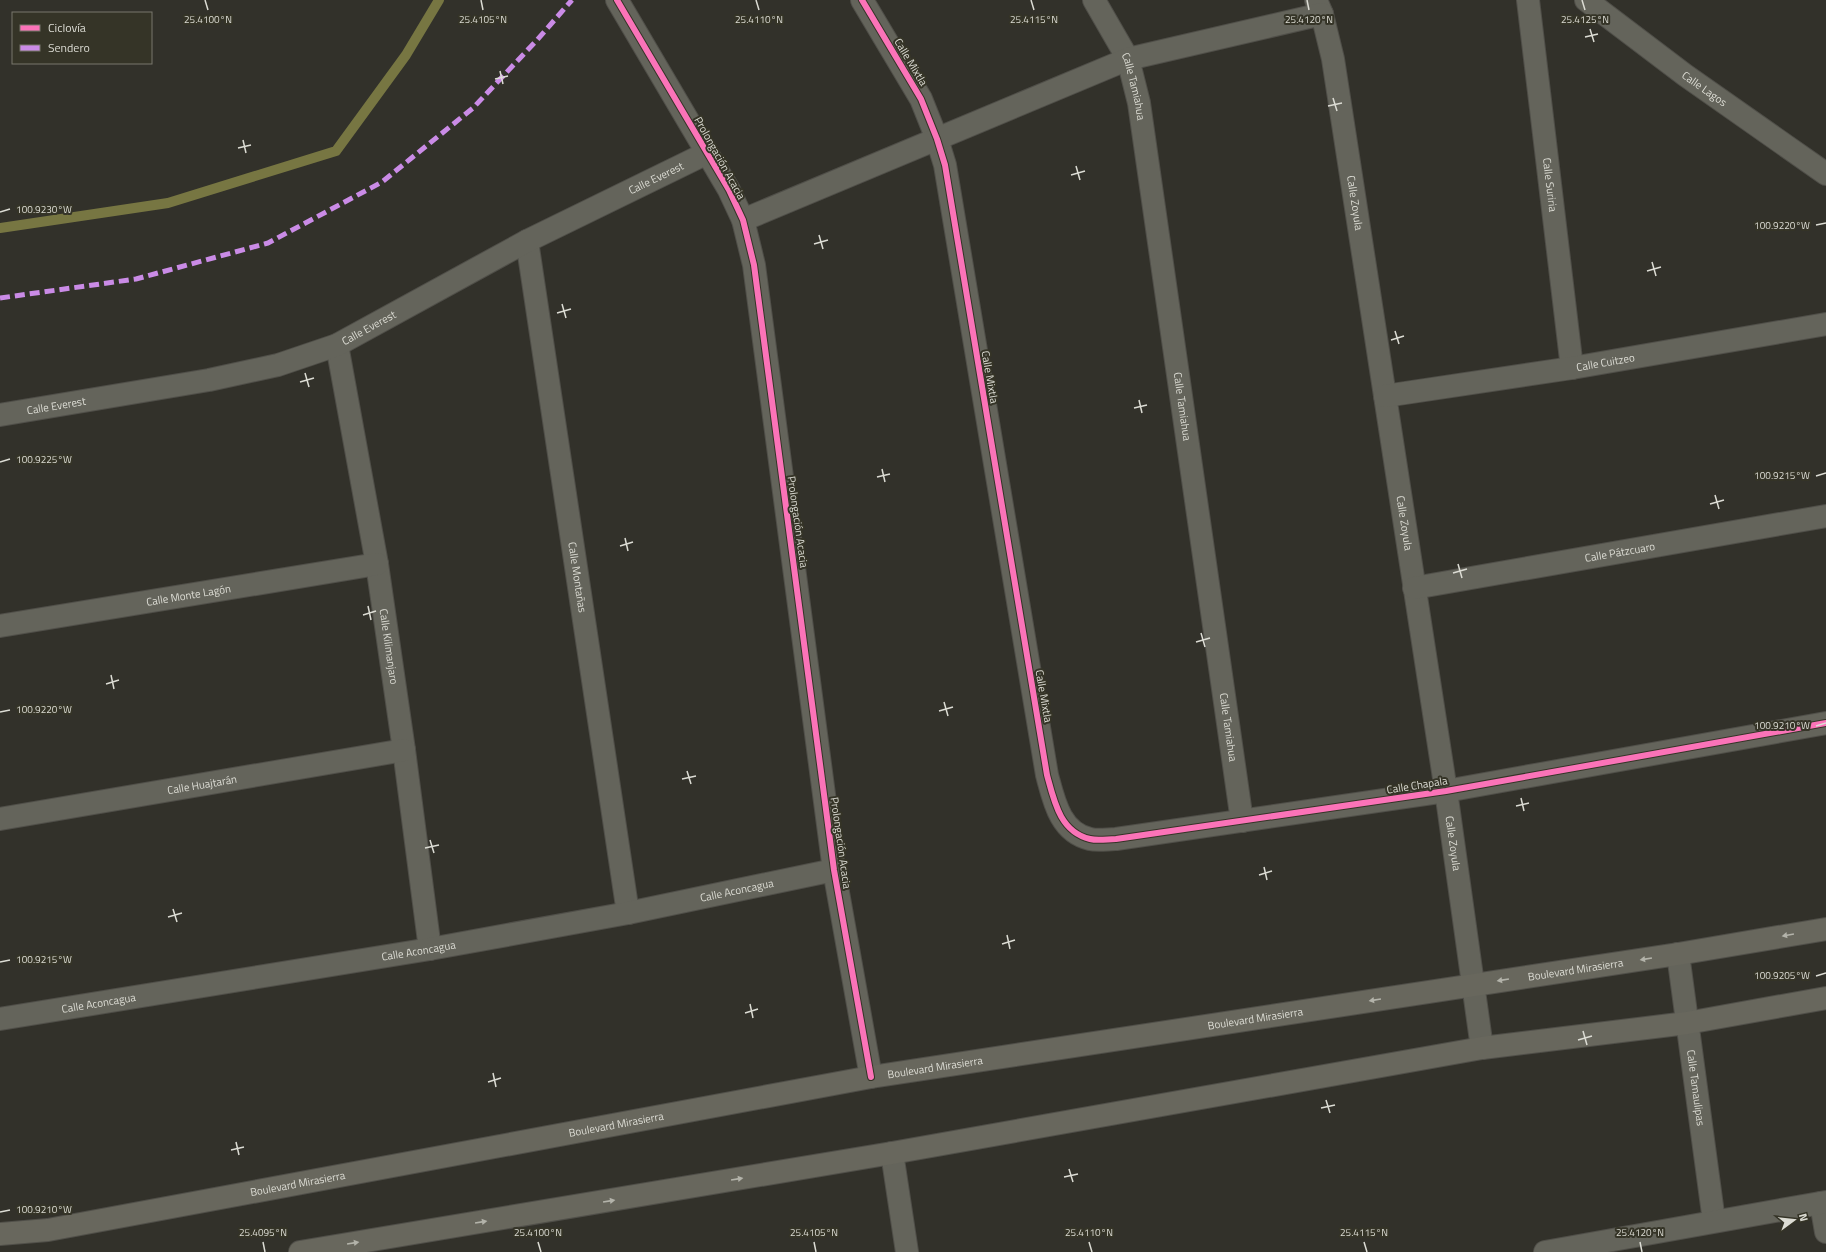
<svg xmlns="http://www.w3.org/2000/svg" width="1826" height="1252" font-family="'Titillium Web',sans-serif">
<rect width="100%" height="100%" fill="#32312a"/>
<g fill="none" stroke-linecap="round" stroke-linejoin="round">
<path stroke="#777642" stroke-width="10" d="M0,228L168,203L336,151L406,55L439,0"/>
<defs>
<g id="street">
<path d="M617,0L729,190L743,220L754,265L834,870L871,1077"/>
<path d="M862,0L921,99L937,139L945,165L1047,775C1054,801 1060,832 1090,839C1098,841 1108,839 1116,839L1446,791L1826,723"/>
<path id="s1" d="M1094,0L1128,59L1139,103L1242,821"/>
<path id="s2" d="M1316,0L1322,14L1333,59L1446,791L1482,1048"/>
<path id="s3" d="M1528,0L1572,368"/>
<path id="s4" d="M1586,0L1685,75L1826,174"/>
<path d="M743,220L1128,59L1322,14"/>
<path id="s5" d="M527,241L628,913"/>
<path id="s6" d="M337,345L377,564L404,750L430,949"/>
<path id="s7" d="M1385,396L1572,368L1826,324"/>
<path id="s8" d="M0,415L209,380L278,365L337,345L527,241L707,153"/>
<path id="s9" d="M1414,588L1826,516"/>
<path id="s10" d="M0,626L377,564"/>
<path id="s11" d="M0,819L404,750"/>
<path id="s12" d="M1678,954L1714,1221"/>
<path id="s13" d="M0,1019L430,949L628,913L834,870"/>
<path d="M892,1153L907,1252"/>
<path d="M1821,1203L1826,1232"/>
<path d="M1545,1252L1826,1202"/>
</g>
<g id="secondary">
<path id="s14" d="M0,1234L48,1230L871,1077L1678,954L1826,929"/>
<path d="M300,1252L892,1153L1482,1048L1687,1023L1826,998"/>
</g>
</defs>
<use href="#street" stroke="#504f49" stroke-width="24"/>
<use href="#secondary" stroke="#504f49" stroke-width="24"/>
<use href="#street" stroke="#64645b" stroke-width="22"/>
<use href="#secondary" stroke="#68675d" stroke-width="22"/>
<path stroke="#ca8be6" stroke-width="5" stroke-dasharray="10 5" stroke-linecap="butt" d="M0,298L136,279L268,243L382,182L473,108L537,40L572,0"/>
<defs>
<path id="cycleway" d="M617,0L729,190L743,220L754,265L834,870L871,1077
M862,0L921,99L937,139L945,165L1047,775C1054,801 1060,832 1090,839C1098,841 1108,839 1116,839L1446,791L1826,723"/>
</defs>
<use href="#cycleway" stroke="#353427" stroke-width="8"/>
<use href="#cycleway" stroke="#fb73b8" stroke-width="6"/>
</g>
<defs><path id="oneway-solid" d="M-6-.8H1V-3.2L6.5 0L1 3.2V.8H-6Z"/></defs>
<g fill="#b3b3aa">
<use href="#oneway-solid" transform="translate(1788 935) rotate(170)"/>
<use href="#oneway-solid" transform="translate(1646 959) rotate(171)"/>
<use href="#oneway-solid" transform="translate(1503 980) rotate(171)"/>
<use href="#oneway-solid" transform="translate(1375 1000) rotate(171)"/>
<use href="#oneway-solid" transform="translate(737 1179) rotate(-9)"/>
<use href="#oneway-solid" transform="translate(609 1201) rotate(-9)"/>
<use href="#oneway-solid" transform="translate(481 1222) rotate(-9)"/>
<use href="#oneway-solid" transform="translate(353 1243) rotate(-9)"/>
</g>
<path fill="none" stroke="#dcdcd4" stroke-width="1.5" d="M205,0L208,10M481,0L483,10M756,0L759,10M1031,0L1034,10M1307,0L1309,10M1582,0L1585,10M1590,29L1594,42M1585,37L1598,34M500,71L503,84M495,79L508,76M1333,98L1337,111M1328,106L1342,103M243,140L246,153M238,148L251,145M1076,166L1080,180M1071,175L1085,171M0,212L10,209M1816,225L1826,223M819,235L823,249M814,244L828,240M1652,262L1656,276M1647,271L1661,267M562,304L566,318M557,313L571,309M1395,331L1399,344M1391,340L1404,336M305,373L309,387M300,382L314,378M1139,400L1142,413M1134,408L1147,405M0,462L10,459M882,469L885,482M1816,476L1826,473M877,477L890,474M1715,495L1719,509M1710,504L1724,500M625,538L628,551M620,546L633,542M1458,564L1462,578M1453,573L1467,569M368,606L371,620M363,615L376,611M1201,633L1205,647M1196,642L1210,638M111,675L114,689M106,684L119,680M944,702L948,716M939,711L953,707M0,712L10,710M1816,726L1826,723M687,771L691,784M682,779L696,776M1521,798L1524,811M1516,806L1529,803M430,840L434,853M425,848L439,845M1264,867L1267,880M1259,875L1272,871M173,909L177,922M168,917L182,913M1007,935L1010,949M1002,944L1015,940M0,962L10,960M1816,976L1826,973M750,1004L753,1018M745,1013L758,1009M1583,1031L1587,1045M1578,1040L1592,1036M493,1073L496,1087M488,1082L501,1078M1326,1100L1330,1113M1321,1108L1335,1105M236,1142L239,1155M231,1150L244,1147M1069,1169L1073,1182M1064,1177L1078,1174M0,1212L10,1210M263,1242L265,1252M538,1242L541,1252M814,1242L816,1252M1089,1242L1092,1252M1364,1242L1367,1252M1640,1242L1642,1252"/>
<g text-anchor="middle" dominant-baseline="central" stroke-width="4" stroke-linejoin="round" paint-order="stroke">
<g font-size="11" fill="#dcdcd4" stroke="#353427">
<text transform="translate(911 62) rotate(59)">Calle Mixtla</text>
<text stroke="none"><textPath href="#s1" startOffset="96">Calle Tamiahua</textPath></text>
<text stroke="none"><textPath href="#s4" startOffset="148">Calle Lagos</textPath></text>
<text transform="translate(720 158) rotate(61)">Prolongación Acacia</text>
<text stroke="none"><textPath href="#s8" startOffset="705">Calle Everest</textPath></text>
<text stroke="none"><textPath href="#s3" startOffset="186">Calle Suriria</textPath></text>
<text stroke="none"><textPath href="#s2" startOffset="207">Calle Zoyula</textPath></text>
<text stroke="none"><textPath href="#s8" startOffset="381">Calle Everest</textPath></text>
<text stroke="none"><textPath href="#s7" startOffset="223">Calle Cuitzeo</textPath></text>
<text transform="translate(990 377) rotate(80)">Calle Mixtla</text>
<text stroke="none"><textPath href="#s8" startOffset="57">Calle Everest</textPath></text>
<text stroke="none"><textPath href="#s1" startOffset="420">Calle Tamiahua</textPath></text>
<text transform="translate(798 522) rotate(82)">Prolongación Acacia</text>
<text stroke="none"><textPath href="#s2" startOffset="531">Calle Zoyula</textPath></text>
<text stroke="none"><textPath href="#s9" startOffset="209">Calle Pátzcuaro</textPath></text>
<text stroke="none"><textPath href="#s5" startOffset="340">Calle Montañas</textPath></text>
<text stroke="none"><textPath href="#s10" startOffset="191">Calle Monte Lagón</textPath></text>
<text stroke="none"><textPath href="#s6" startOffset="306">Calle Kilimanjaro</textPath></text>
<text transform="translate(1044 696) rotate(80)">Calle Mixtla</text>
<text stroke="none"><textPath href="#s1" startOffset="744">Calle Tamiahua</textPath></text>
<text stroke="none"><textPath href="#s11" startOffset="205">Calle Huajtarán</textPath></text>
<text transform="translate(1417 785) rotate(-9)">Calle Chapala</text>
<text transform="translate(841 843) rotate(82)">Prolongación Acacia</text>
<text stroke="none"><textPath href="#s2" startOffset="855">Calle Zoyula</textPath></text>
<text stroke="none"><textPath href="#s13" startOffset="748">Calle Aconcagua</textPath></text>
<text stroke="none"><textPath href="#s13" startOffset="424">Calle Aconcagua</textPath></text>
<text stroke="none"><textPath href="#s14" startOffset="1598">Boulevard Mirasierra</textPath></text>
<text stroke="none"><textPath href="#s13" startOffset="100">Calle Aconcagua</textPath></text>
<text stroke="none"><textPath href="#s14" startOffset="1274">Boulevard Mirasierra</textPath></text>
<text stroke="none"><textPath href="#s14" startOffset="950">Boulevard Mirasierra</textPath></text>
<text stroke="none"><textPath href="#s12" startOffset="135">Calle Tamaulipas</textPath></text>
<text stroke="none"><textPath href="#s14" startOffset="626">Boulevard Mirasierra</textPath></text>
<text stroke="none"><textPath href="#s14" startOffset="302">Boulevard Mirasierra</textPath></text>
</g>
</g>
<g font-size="10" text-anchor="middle" fill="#dcdcd4" stroke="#353427" stroke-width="4" stroke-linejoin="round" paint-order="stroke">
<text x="1034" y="23">25.4115°N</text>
<text x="1585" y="23">25.4125°N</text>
<text x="208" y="23">25.4100°N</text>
<text x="483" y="23">25.4105°N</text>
<text x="759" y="23">25.4110°N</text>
<text x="1309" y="23">25.4120°N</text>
<text x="44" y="213">100.9230°W</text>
<text x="1782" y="229">100.9220°W</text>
<text x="44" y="463">100.9225°W</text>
<text x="1782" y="479">100.9215°W</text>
<text x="44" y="713">100.9220°W</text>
<text x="1782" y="729">100.9210°W</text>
<text x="44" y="963">100.9215°W</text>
<text x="1782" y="979">100.9205°W</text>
<text x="44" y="1213">100.9210°W</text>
<text x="263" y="1236">25.4095°N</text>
<text x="538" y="1236">25.4100°N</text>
<text x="814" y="1236">25.4105°N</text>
<text x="1089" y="1236">25.4110°N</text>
<text x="1364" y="1236">25.4115°N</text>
<text x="1640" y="1236">25.4120°N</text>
</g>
<rect x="12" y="12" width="140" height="52" fill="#353427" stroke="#78776c"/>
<rect x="20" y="25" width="20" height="6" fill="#fb73b8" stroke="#78776c"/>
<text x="48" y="32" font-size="12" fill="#dcdcd4">Ciclovía</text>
<rect x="20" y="45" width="20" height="6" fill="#ca8be6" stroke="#78776c"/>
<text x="48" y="52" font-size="12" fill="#dcdcd4">Sendero</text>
<g transform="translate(1794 1220) rotate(75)" stroke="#353427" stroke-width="3" paint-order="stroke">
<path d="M0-3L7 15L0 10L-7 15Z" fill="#dcdcd4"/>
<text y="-6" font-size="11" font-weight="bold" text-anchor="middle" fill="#dcdcd4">N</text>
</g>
</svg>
